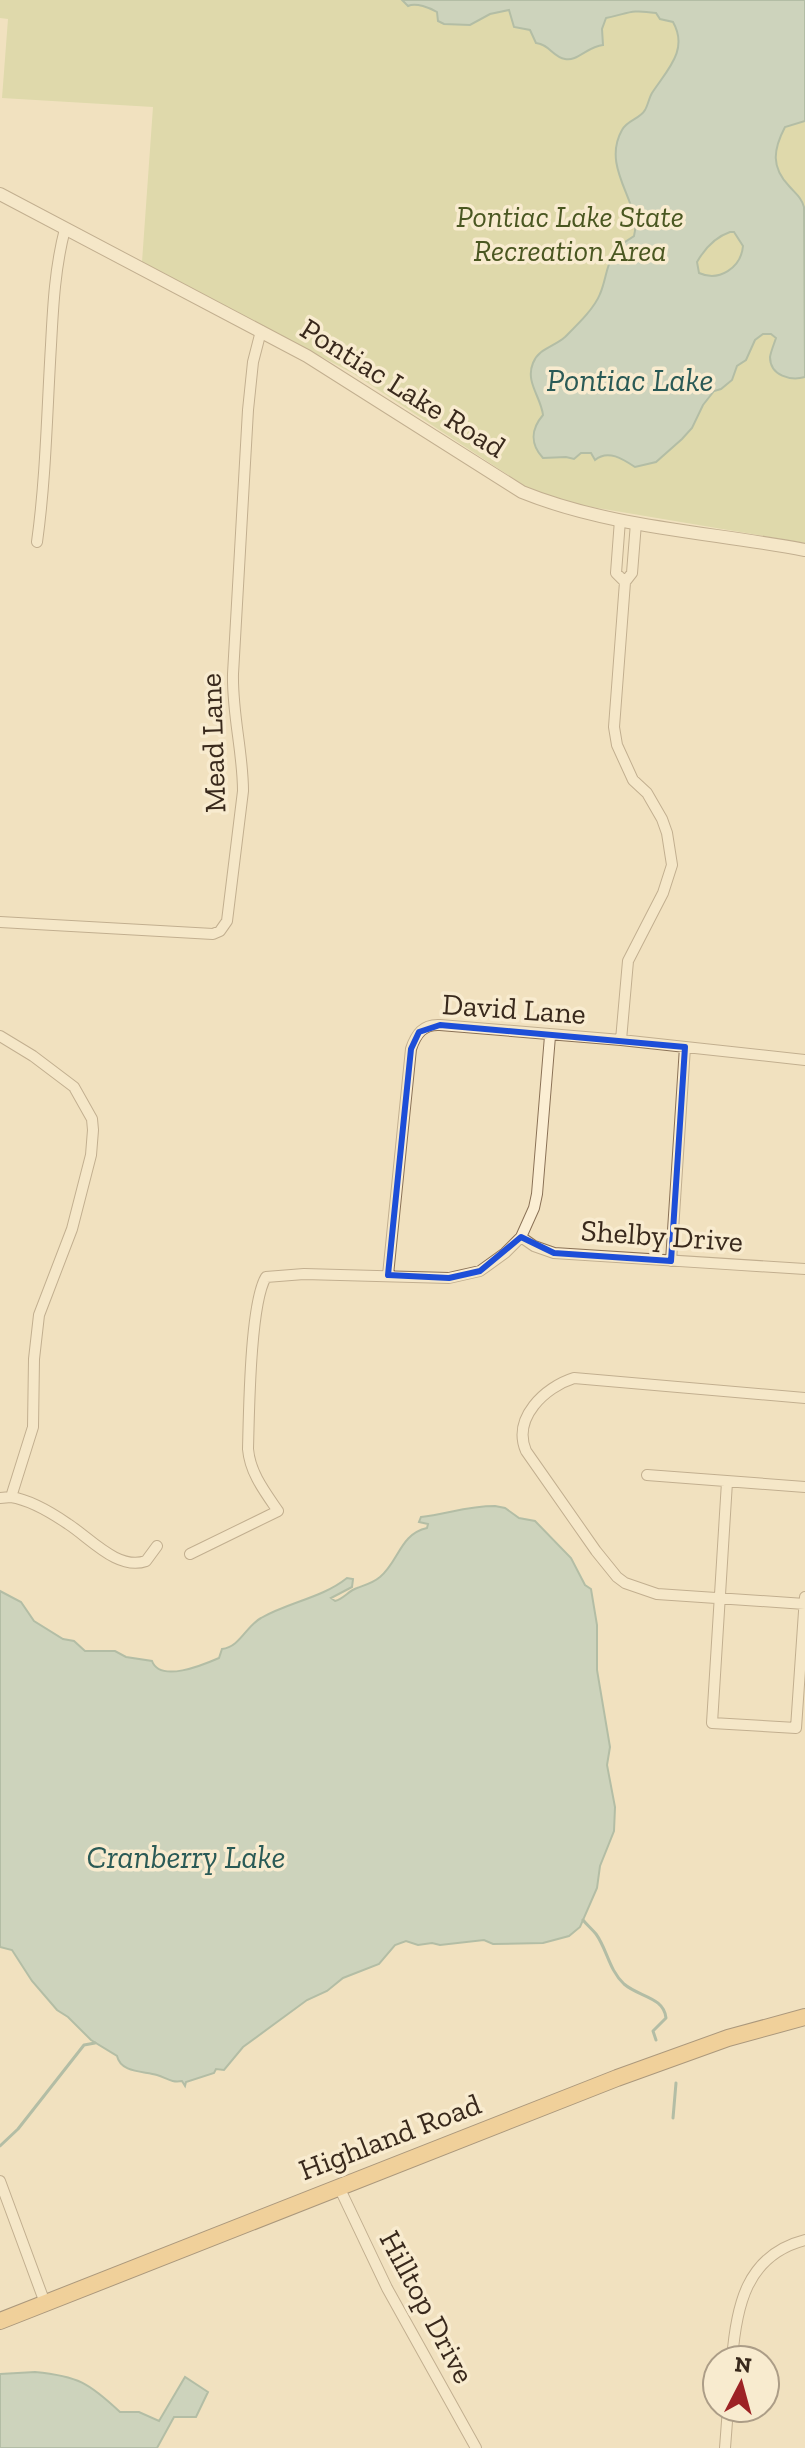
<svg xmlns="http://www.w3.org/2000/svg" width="805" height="2448" font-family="'Zilla Slab',serif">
<rect width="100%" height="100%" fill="#f1e1bf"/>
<path fill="#c9cf92" d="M0,0H805V543L556,501L528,488L354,374L142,262L153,107L2,98L8,19L0,18Z"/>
<path fill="#a2c2b8" stroke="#699186" stroke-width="2" fill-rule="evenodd" d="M402,0H805V121L785,127C773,150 771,167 789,186C796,194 801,197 804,207L805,377C791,381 770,376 770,357C771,351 774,344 776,338L771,334H763L755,340L746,360L737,366L732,380L721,389L714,391L703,405L692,428L682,439L656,462L635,467C623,459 608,449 595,460L591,453H581L574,459L566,457L543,458C530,444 531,429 543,415C541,397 525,382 533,363C539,348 554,347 565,337C577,325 594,309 600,294C606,280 606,266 614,253L619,252L622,244L634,236C643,204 600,169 622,130C627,120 640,119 645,110C648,105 649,98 652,93C667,70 689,50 673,22L660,19L656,13C630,9 630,13 606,18L602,29L603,45C588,46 577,62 565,59C553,57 549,44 536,43L530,30L514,27L509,10L490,14L470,25L444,24L438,21L437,12C430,8 416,2 408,6ZM730,232H734L743,246C741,268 719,282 699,273L697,262C705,248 715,237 730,232Z
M495,1506L505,1508L519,1518L535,1521L571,1558L585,1585L591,1589L597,1625V1670L610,1747L607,1765L615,1807L614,1831L600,1866L597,1888L580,1927L569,1936L543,1943L493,1944L484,1940L440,1945L432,1943L418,1945L406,1941L395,1945L379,1964L343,1978L327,1991L307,2000L243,2047L224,2070L216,2069L214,2073L186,2082L185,2086L182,2081C171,2083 167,2078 157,2075C143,2071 121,2073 117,2056L91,2040L68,2017L57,2010L32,1981L12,1950L0,1947V1591L21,1602L34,1621L63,1639L74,1641L85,1651H115L126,1657L152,1661C160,1683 203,1665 219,1658L222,1649C240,1647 246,1626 261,1618C289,1602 322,1598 347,1578L353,1579L352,1587L331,1598L335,1601C345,1598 348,1591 357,1588C365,1585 373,1583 380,1577C399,1561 400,1534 427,1528L428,1524L419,1522L421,1517C447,1514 467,1506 495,1506Z
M35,2372C78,2376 89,2383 120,2412H139L159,2421L185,2377L208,2392L196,2417H174L157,2448H0V2374Z"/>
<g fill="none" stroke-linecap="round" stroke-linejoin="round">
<path stroke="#699186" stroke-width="3" d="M583,1920C587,1925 592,1929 596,1934C607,1949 609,1970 624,1984C639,1997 664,1997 666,2018L653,2031L656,2040
M673,2118L676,2083
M0,2146L18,2129L84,2045L95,2043"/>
<defs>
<path id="minor" d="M620,520L616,573L625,582
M37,542C46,477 47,410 51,345C53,306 55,267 65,229
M0,922L213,934L220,931L227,921L243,791C243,752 232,714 233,674L248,410L253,362L261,331
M0,1036L33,1056L74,1087L92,1119L93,1130L91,1155L72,1229L39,1315L34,1359L33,1427L11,1497L0,1498
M621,1040L628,961L663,893L672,865L667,833L662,819L647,793L633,780L617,745L614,727L625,582L632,573L636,523
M521,1237L534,1246L554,1253L805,1269
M671,1261L685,1047
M388,1275L411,1049C416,1034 423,1024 440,1025L621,1040L805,1060
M805,1398L574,1378C545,1387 512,1418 526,1451L596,1551L617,1577L625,1583L657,1594L805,1604
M647,1475L805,1487
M727,1482L712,1723L796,1728L805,1597
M11,1497C30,1500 52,1513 68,1524C90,1538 118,1571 146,1561L157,1546
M190,1554L278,1511C265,1492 250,1473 248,1449C249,1413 250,1303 266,1277L304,1274L449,1278L480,1271L505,1253L521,1237L534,1208L537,1194L550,1036
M0,2181L45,2303
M339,2187L387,2288L476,2448
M732,2360C736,2307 746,2255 805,2240
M725,2448L728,2408"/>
<path id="tertiary" d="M0,194L307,356L522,492C611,528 711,532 805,550"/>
<path id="trunk" d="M0,2321L617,2078L728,2038L805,2017"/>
</defs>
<use href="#minor" stroke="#8a7156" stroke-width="12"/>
<use href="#tertiary" stroke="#8a7156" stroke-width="14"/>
<use href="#trunk" stroke="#583f2b" stroke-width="18"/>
<use href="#minor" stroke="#fbeed3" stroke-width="10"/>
<use href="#tertiary" stroke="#fbeed3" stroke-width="12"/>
<use href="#trunk" stroke="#efba6e" stroke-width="16"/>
</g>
<path d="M0 0H805V2448H0ZM440,1025L685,1047L671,1261L554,1253L521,1237L480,1271L449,1278L388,1275L411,1049L419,1032Z" fill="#f1e1bf" fill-opacity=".55" fill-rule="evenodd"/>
<path fill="none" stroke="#1d4ed8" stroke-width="6" stroke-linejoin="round" d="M440,1025L685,1047L671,1261L554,1253L521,1237L480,1271L449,1278L388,1275L411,1049L419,1032Z"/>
<g text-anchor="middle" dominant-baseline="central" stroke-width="7" stroke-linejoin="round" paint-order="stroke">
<g font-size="30" font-style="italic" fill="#4a5721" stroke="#f8ebcf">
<text x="570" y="217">Pontiac Lake State<tspan x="570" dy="34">Recreation Area</tspan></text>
</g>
<g font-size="30" fill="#39291c" stroke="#f8ebcf">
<text transform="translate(403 388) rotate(32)">Pontiac Lake Road</text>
<text transform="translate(213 743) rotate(-92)">Mead Lane</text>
<text transform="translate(514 1009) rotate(4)">David Lane</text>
<text transform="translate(662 1236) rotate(4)">Shelby Drive</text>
<text transform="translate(390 2137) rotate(-21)">Highland Road</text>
<text transform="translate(427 2307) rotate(62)">Hilltop Drive</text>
</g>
<g font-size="32" font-style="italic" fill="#2a5a56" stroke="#f8ebcf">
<text x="630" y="380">Pontiac Lake</text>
<text x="186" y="1857">Cranberry Lake</text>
</g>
</g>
<g transform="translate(741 2384) rotate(6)"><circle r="38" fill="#f8ebcf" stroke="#ac9d87" stroke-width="2"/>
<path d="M0-6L14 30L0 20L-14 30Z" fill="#9d2225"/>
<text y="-12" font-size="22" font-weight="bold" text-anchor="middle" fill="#39291c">N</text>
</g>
</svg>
